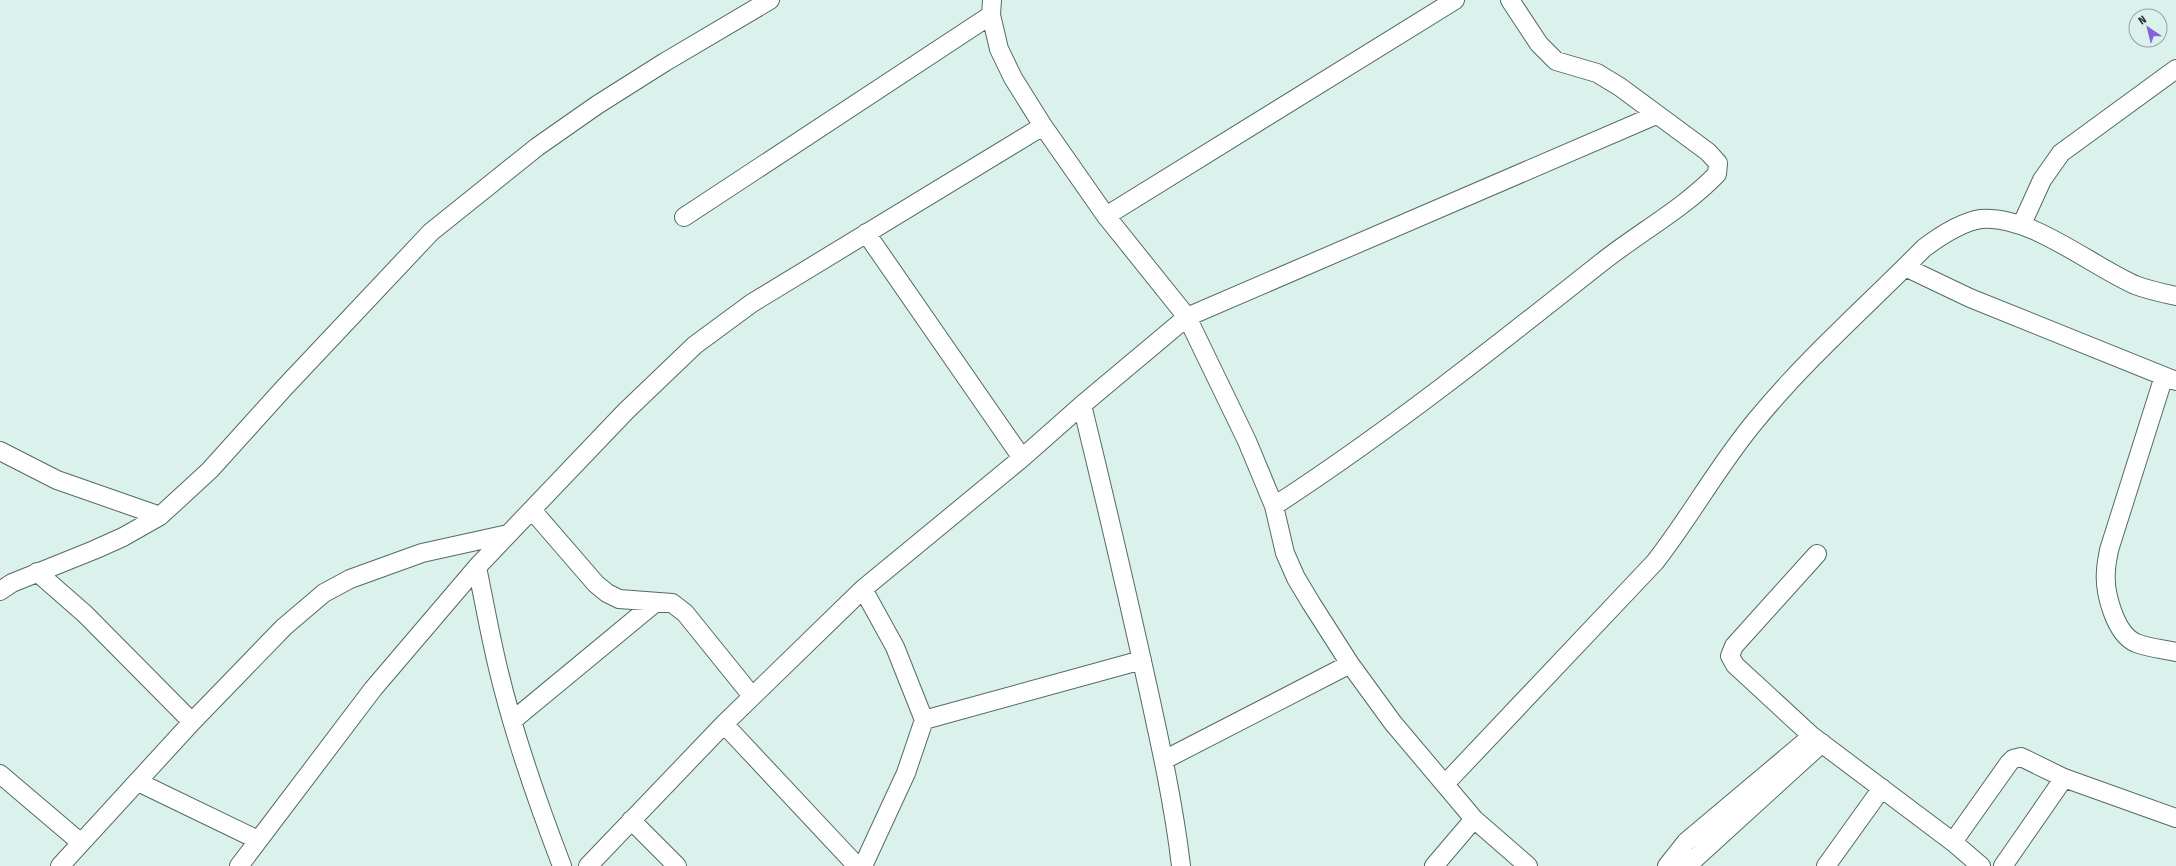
<svg xmlns="http://www.w3.org/2000/svg" width="2176" height="866" font-family="'Fira Sans Condensed',sans-serif">
<rect width="100%" height="100%" fill="#dbf2ec"/>
<g fill="none" stroke-linecap="round" stroke-linejoin="round">
<defs>
<path id="minor" d="M992,0L991,15L999,49L1013,78L1043,126L1106,216L1187,317L1247,441L1274,506L1285,553L1296,578L1311,603L1350,664L1393,723L1474,819L1528,866
M1106,216L1455,0
M684,217L991,15
M2022,224L2042,180L2061,153L2176,69
M866,233L1022,458
M1905,267L1970,298L2176,381
M2164,376L2109,550C2108,557 2106,564 2106,571C2104,592 2115,634 2136,643C2149,648 2163,649 2176,652
M1082,405C1105,499 1127,593 1148,688C1161,747 1174,806 1181,866
M0,451L57,480L160,516
M1274,506C1388,432 1495,347 1602,262C1640,232 1683,209 1717,174L1718,163L1708,152L1620,87L1597,73L1556,61L1539,44L1510,0
M532,510L596,584L607,593L619,599L672,603L685,613L752,696
M1817,554L1734,646L1730,656L1735,665L1812,736L1953,842L1981,866
M477,567C484,601 490,635 498,668C514,736 537,801 562,866
M37,572L85,614L192,722
M863,589L895,647L924,720L906,773L863,866
M0,591L12,583L94,550L123,537L160,516L210,470L284,388L431,232L537,147L597,105L665,62L770,0
M924,720L1142,660
M512,721L656,602
M724,724L857,866
M1164,760L1350,664
M0,774L80,842
M138,782L258,840
M1445,784L1655,562C1691,516 1719,464 1757,419C1808,357 1868,305 1924,248C1940,236 1961,222 1981,219C2029,214 2090,265 2135,285C2148,290 2162,293 2176,296
M631,820L677,866
M1953,842L2009,763L2013,759L2021,757L2064,778L2176,818
M60,866L192,722L284,627L324,593L350,579L422,553L508,534
M239,866L373,689L477,567L626,411L695,345L752,303L1043,126
M588,866L724,724L863,589L1022,458L1082,405L1187,317L1656,115
M1434,866L1474,819
M1667,866L1686,842L1812,736
M1687,866L1822,743
M1826,866L1882,788
M2003,866L2064,778"/>
</defs>
<use href="#minor" stroke="#556964" stroke-width="20"/>
<use href="#minor" stroke="#fff" stroke-width="18"/>
</g>
<g transform="translate(2148 28) rotate(325)"><circle r="19" fill="#dbf2ec" stroke="#93a4a0"/>
<path d="M0-3L7 15L0 10L-7 15Z" fill="#8561db"/>
<text y="-6" font-size="11" font-weight="bold" text-anchor="middle" fill="#262f2d">N</text>
</g>
</svg>
